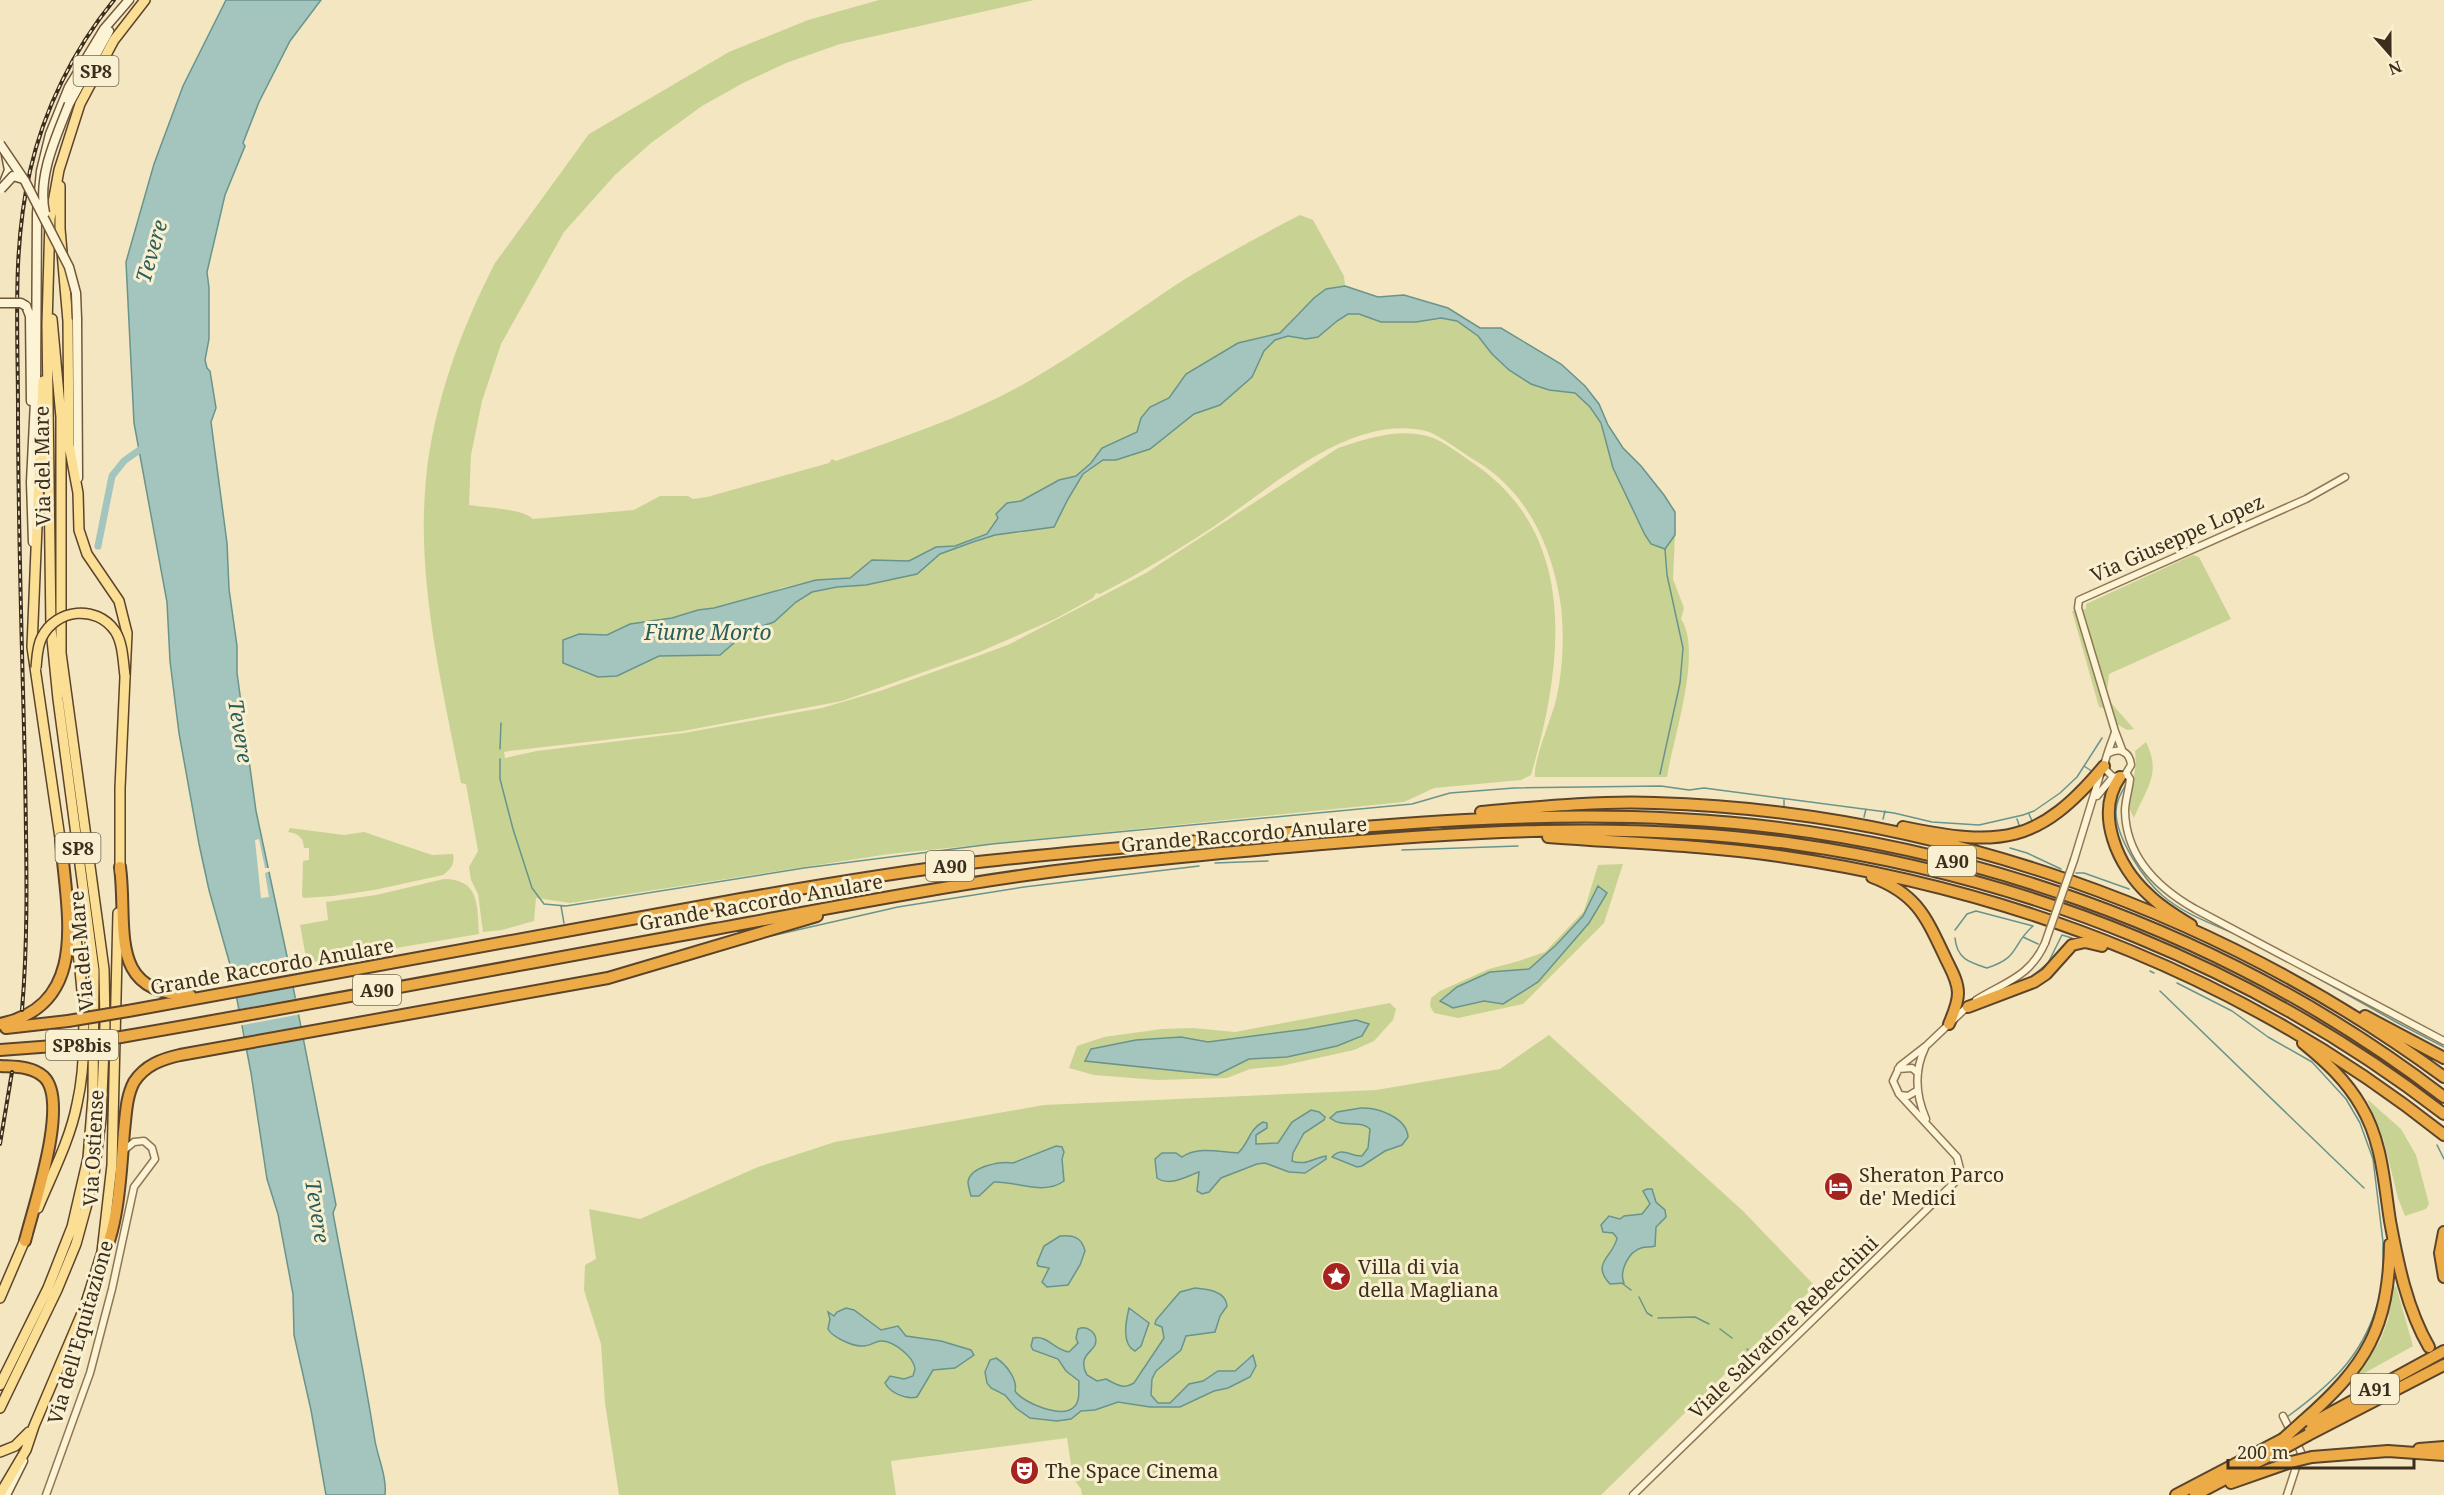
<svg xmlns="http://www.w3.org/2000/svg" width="2444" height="1495" font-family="'Noto Serif',serif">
<rect width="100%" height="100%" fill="#f3e6c1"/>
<path fill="#c8d393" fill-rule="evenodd" d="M879,0H1034L840,44L786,63L743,83L702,106L651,143L615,175L564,232L501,344L482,401L471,455L469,505C486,508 521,508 533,519L634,510L660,496H688L693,499L707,497L829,463L832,459L836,461C902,437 968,416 1029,381C1083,350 1133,313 1185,279C1223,256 1261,235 1300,215L1313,220L1344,276L1345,286L1326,289L1298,313L1280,333L1238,343L1186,374L1169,398L1150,407L1142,418L1137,432L1102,448L1091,463L1076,476L1059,480L1021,501L1007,503L987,534L955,546L936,547L909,561L872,560L850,578L816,580L781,588L765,595L714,608L698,610L672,618L630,624L607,635L579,634L578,670L598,677L617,676L659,656L720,655L748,631L774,622L796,602L812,592L917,574L940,554L995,535L1021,533L1068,499L1084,474L1103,460H1116L1150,449L1194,414L1220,405L1252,377L1264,351L1275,340L1288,336L1306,339L1318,337L1337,321L1348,314H1359L1381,322H1416L1441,318L1457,321L1478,336L1492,354L1509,370L1531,384L1549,390L1575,393L1590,407L1601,424L1613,468L1645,535L1652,544L1665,549L1675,535L1673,579L1684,608L1681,619C1703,651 1673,739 1667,777H1535C1533,763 1550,721 1555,704C1563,674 1565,630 1560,600C1551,544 1526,491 1476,461C1464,454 1438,434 1426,431C1350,413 1271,488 1213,527C1176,551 1139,574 1100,594L1096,593L1093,598L1055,619L977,653L842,701L821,705L683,731L509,751L504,752L505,758L537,751L684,733L822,708L880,691L978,656L1010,644L1146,573L1338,448C1366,439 1397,428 1427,436C1442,440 1457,452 1470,461C1581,533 1563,665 1531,775L1521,780L1434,788L1404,802L889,854L570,903L536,898L534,921L502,930L483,932L478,894L471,880L469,867L478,851L466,784L461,783C442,685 416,580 426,479C433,405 461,329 495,263L589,134L729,52L808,20Z
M2193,555L2199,557L2231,619L2109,674L2107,691L2112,704L2134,729L2127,730L2115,723L2110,710L2099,707L2072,611L2086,609V604Z
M2146,742C2162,774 2146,789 2134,818L2129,808L2136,763L2135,751Z
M290,828L344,835L364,832L432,855L453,854C455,864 451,869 443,875L374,890L333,896L304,898L302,896L303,861L309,860V848H304C303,837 299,834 288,832Z
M1623,864L1604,923L1523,1004L1458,1018L1434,1013L1430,1006L1431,998L1440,991L1489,969L1519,961L1545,952L1584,911L1598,865ZM1598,887L1607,893L1589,923L1503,1004L1484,1001L1490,972L1529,969L1556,945L1583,916Z
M444,879C480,879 477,906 479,934L307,963L300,925L328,920L326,902L376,895Z
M1390,1003L1396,1009L1393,1020L1374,1041L1354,1050L1281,1066L1250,1069L1227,1078L1157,1080L1094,1075L1069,1068L1077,1046L1104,1037L1162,1029L1193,1028L1235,1032ZM1356,1020L1287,1057L1249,1059L1217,1075L1142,1067L1091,1048L1136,1040L1181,1037L1208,1042L1307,1029Z
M1549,1035L1743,1211L1815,1286L1601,1495H1082L1081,1489L1073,1478L1067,1438L891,1461L896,1495H619L605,1403L601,1344L584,1290L585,1265L596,1259L589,1209L640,1219L758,1167L835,1142L1044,1105L1376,1090L1500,1069Z
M2367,1099L2401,1129L2416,1155L2429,1204L2426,1209L2405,1216L2398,1198L2383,1138Z
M2396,1286L2413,1346L2354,1379L2380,1341L2388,1320L2393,1288Z"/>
<path fill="#a4c5bd" stroke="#69948c" stroke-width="1.5" d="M226,0H321L290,41L259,102L243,143L245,146L225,195L207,272L209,288V339L205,360L207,368L210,371L216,408L211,422L227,543L229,589L237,646V673L256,811L288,961L336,1205L333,1213C347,1289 363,1364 375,1441C378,1458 387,1477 385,1495H326L311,1410L294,1335L293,1294L278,1214L267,1179L251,1073L231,968L209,890L199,844L179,733L170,661L167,602L134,423L126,262L154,164L183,86Z
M1345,286L1378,297L1404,295L1448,308L1480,328H1501L1561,364L1585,386L1599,404L1608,425L1623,448L1641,466L1664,495L1675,512V535L1665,549L1651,544L1645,535L1613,468L1601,423L1590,407L1575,393L1549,390L1531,384L1509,370L1492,354L1478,336L1457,321L1441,318L1416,322H1381L1359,314H1348L1337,321L1318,337L1306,339L1288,336L1275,340L1264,351L1252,377L1220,405L1194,414L1150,449L1116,460H1103L1083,474L1068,499L1054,527L995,535L973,542L940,554L917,574L866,585L837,587L812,592L796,602L774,622L748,631L720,655L659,656L617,676L598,677L563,663V640L579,634L607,635L630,624L672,618L698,610L714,608L816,580L850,578L872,560L909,561L936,547L955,546L987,534L998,518L996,514L1007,503L1021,501L1059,480L1076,476L1091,463L1102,448L1137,432L1141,418L1150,407L1169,398L1186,374L1238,343L1280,333L1314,298L1326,289Z
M1598,886L1607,893L1589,923L1538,982L1503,1004L1484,1001L1453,1008L1440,1001L1457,987L1490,972L1529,969L1556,945L1583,916Z
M1356,1020L1369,1024L1362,1036L1337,1046L1287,1057L1249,1059L1217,1075L1085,1061L1091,1049L1136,1040L1181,1037L1208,1042L1307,1029Z
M1361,1108C1378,1107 1407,1118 1408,1137L1402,1145L1385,1151L1362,1166L1357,1167L1332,1157C1342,1146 1351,1157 1362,1156L1368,1148L1370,1129C1360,1119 1344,1129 1330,1118L1337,1112Z
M1311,1110L1319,1112L1325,1117L1324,1120L1304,1133L1293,1153L1292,1161C1306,1166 1313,1158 1326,1156V1159L1305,1173L1289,1172L1265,1163L1257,1164L1221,1178L1209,1192L1202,1194L1197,1191L1199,1172C1187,1176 1170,1187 1157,1178L1155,1159L1162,1153H1176L1182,1157C1198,1146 1219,1152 1238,1153C1250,1142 1248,1130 1263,1122L1267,1123V1128L1256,1135V1144L1278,1143L1292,1122Z
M1056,1146L1062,1147L1064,1152L1062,1159L1064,1181C1044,1196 1016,1181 994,1182L979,1196H971C970,1192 968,1186 968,1182C970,1166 1001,1161 1013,1163Z
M1647,1189H1652L1656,1202L1665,1210L1666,1217L1656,1227L1655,1246C1650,1248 1646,1246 1641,1248C1628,1252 1619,1272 1624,1283L1610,1284C1590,1263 1614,1256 1617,1238L1613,1233L1603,1232L1601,1225L1609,1216L1620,1219L1624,1216L1642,1214L1650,1204L1643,1191Z
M1060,1236C1073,1235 1082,1237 1085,1251L1080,1265L1068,1285L1047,1287L1042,1282L1049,1268L1038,1266L1037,1263L1044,1246Z
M1195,1288C1207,1289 1226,1291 1227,1306L1220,1316L1215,1332L1186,1336L1181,1350L1156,1371L1152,1379L1151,1395L1158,1403H1170L1189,1384L1203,1381L1218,1371H1235L1253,1355L1256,1366L1250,1377L1228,1388L1214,1391L1180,1407H1150L1118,1402L1095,1410L1081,1411L1071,1419L1057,1421L1030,1418L1016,1408L1005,1395L991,1388L987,1383L985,1372L990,1360L996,1358C1006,1364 1018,1380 1015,1391C1023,1403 1062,1419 1074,1407C1081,1401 1078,1388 1079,1381L1066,1371L1058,1359L1033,1350L1031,1346L1033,1338C1047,1335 1055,1350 1069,1352L1078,1343L1076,1338L1078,1329C1087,1325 1099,1333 1095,1345C1092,1351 1085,1354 1084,1361C1083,1367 1084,1370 1087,1375L1097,1381L1106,1379C1116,1384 1123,1390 1134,1383L1164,1338L1162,1327L1155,1324L1156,1320L1180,1292Z
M846,1308L854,1310L881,1330L898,1326L906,1336L941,1341L971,1350L974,1355L955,1368L933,1370L917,1397C907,1400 890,1393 885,1383L890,1376L904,1379L913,1376L915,1369C914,1357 893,1340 880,1341C874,1342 868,1347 861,1346C852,1346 832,1337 828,1329L830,1319L828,1312L834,1316L837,1312Z
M1129,1308L1149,1323L1141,1346L1135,1351C1121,1344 1126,1321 1129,1308Z"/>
<path fill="#f3e6c1" d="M259,839L265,868H271V871L265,873L269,897L261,898L255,840Z
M293,970L296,986L233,998L229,981Z
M298,998L301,1014L238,1026L235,1010Z"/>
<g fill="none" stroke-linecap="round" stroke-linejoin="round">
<path stroke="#69948c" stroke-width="1.5" d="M500,749L501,723
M500,759V779L513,829L532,888L544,904L566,906L804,868L992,844L1412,804L1450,793L1514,788L1661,786L1689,790L1704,788L1894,813L1932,822L1979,825L2023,815L2034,811L2060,793L2077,777L2102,738
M2084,766L2093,772
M1660,774L1680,683L1683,648L1667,575L1665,549
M2125,786C2120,795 2116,802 2116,812C2116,838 2144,880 2163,896C2185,915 2216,925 2242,937
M1784,808V800
M2029,814L2033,823
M1864,817L1866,809
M1883,819L1885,811
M2017,819L2020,828
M2010,848L2027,853L2061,869
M1402,850L1518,846
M1215,863L1268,861
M2076,873H2084L2129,889
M561,906L564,923
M1955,930L1967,914L1976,911L2033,926C2011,945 2021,957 1987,968C1969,962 1957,959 1955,938
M2023,937L2038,944
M677,964L762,938L898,907L1024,887L1199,866
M2150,971L2154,973
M2307,972L2396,1022L2444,1047
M2031,977L2048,963L2062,935L2072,938
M2177,983L2232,1011L2268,1037L2312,1062L2346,1099L2360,1123L2373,1159L2383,1242V1278
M2160,991L2364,1188
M2437,1145L2444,1159
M1623,1284L1631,1290
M1639,1297L1647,1313L1652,1316
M1658,1318L1695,1317L1709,1324
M1720,1329L1732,1338
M1747,1349L1748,1350
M2287,1417C2335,1382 2367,1352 2381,1291"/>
<path stroke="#a4c5bd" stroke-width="7" d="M98,546L112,476L124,461L145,446"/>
<defs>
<path id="street" d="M2123,752L2115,731L2078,608L2079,600L2306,499L2345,477
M2109,753C2121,747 2130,753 2131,765L2125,775L2113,777L2104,768C2104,760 2112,742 2115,732
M2127,774L2130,779C2129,790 2125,801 2125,811C2126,858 2158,888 2195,909L2444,1041
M2097,796L2113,777
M2074,860L2100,775
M1976,1000C2005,982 2030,977 2045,943
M1925,1048C1914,1071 1916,1096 1926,1119
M1898,1069L1912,1068L1918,1073
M1900,1095L1908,1096L1918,1090
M2283,1416L2301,1452L2287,1495
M46,1495L90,1373L112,1289L134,1187L155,1159L152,1148L144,1141L134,1142L123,1151
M1633,1495L1955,1182L1960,1169L1957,1157L1899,1094L1893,1081L1900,1066L1927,1045L1968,1006"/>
<path id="secondary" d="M69,104L109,31
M3,185L9,170L6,155
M26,306L30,316L31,401
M77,319L78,478
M33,542L31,482L36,381L37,213L41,171L50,134L69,87L104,29L129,0
M6,1495L23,1461"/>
<path id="primary" d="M60,186V229L68,321L69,445L78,493L79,530L87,554L119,601L127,633L120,788V872
M43,381L32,647L61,845
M38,1208C52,1174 70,1140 77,1104C91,1043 81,967 71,906
M0,1298L27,1235
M0,1385L48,1288L72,1227L88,1158L93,1097L94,970L58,699L51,629L47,325L50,219L59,170L80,104L114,40L145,0
M0,1408L57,1290L76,1244L93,1182L101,1119L105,1024L104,969L61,653V417L52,319
M0,1452L15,1446L29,1432
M0,1494L26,1450L34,1426L85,1306L102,1252L112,1165L118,913"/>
<path id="highway" d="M2120,777C2094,814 2118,867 2149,895C2161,907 2176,916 2191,925
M1481,812C1539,807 1597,801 1655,803C1936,811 2218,911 2444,1077
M1903,827C2000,847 2038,845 2104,766
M1548,837C1625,843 1703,845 1779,856C2023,891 2250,981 2444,1135
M120,867C128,926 106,994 190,995
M1872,877C1917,894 1926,917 1945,957C1950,968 1958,980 1958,993C1958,1004 1953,1014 1949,1024
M1968,1007L2034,982L2046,974L2072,945L2085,942L2102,946
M128,1011L741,899C820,885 899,872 978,862C1067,852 1155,845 1244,837C1388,824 1533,811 1678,819C1951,833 2227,930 2444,1097
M2365,1016L2444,1058
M0,1024C92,1005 66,909 61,840
M6,1028L68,1021
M121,1037C319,1003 517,965 715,929C825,909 936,887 1048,872C1128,861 1208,854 1288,847C1456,832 1626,820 1794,844C2028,877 2256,969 2444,1114
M2303,1043C2326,1062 2346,1080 2361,1106C2382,1141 2384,1182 2390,1221C2398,1264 2407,1309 2429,1347
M0,1050L67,1045
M0,1066C15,1067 32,1066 44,1077C70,1102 33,1208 25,1241
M2444,1232L2440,1253L2444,1277
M100,1262C119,1229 121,1169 124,1131C126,1115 126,1097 134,1082C145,1065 162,1059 180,1055L608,978L817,916
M2303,1421C2366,1366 2389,1328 2390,1244
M2305,1427L2444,1351
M2308,1435L2444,1365
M2419,1449L2444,1447
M2312,1457L2388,1451L2444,1455
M2231,1483L2291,1462
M2176,1495L2283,1439
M2195,1495L2286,1447"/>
</defs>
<use href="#street" stroke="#8f7756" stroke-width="9"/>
<use href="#secondary" stroke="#715739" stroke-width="11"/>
<use href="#primary" stroke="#5c442b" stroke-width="12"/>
<use href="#highway" stroke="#5c442b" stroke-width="14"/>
<use href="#street" stroke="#fdf3d5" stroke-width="6"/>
<use href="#secondary" stroke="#fdf3d5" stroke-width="8"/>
<use href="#primary" stroke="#fbdf94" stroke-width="9"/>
<use href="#highway" stroke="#ecab47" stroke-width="10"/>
<defs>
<path id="rail" d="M22,1010C29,929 26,848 25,767C22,647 18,528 18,409C18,328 12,250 30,171C44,109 74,49 114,0
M0,1144L12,1072"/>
</defs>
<use href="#rail" stroke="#3d2d1c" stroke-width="4"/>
<use href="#rail" stroke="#f9f0d1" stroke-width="1.5" stroke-dasharray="4.5" stroke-linecap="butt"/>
<defs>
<path id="street-bridge" d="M2045,943L2074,860"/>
<path id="secondary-bridge" d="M0,144L25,181L69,267L76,293L77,319
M1,189L13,176L23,179
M45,213C37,177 56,137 69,104
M0,303H21L26,306"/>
<path id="primary-bridge" d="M36,668C37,658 37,646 42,637C56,609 96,604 115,631C123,643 123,661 125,676"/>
<path id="highway-bridge" d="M68,1021L128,1011
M67,1045L121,1037
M2283,1439L2303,1421
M2286,1447L2308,1435
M2291,1462L2312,1457"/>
</defs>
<use href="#street-bridge" stroke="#8f7756" stroke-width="9" stroke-linecap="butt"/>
<use href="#secondary-bridge" stroke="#715739" stroke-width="11" stroke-linecap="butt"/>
<use href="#primary-bridge" stroke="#5c442b" stroke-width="12" stroke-linecap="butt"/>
<use href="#highway-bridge" stroke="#5c442b" stroke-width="14" stroke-linecap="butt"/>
<use href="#street-bridge" stroke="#fdf3d5" stroke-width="6"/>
<use href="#secondary-bridge" stroke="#fdf3d5" stroke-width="8"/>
<use href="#primary-bridge" stroke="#fbdf94" stroke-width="9"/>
<use href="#highway-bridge" stroke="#ecab47" stroke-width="10"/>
</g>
<defs>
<symbol id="hotel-disc" viewBox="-11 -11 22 22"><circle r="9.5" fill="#a5241f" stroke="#f9f0d1"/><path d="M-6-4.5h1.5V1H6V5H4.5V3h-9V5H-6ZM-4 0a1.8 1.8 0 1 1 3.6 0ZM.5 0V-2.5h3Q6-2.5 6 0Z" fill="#fff"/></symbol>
<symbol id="sight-disc" viewBox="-11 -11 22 22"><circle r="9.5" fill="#a5241f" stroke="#f9f0d1"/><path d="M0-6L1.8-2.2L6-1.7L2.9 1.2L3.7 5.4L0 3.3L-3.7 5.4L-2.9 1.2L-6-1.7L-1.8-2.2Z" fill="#fff"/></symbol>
<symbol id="theatre-disc" viewBox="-11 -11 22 22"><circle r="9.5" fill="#a5241f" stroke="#f9f0d1"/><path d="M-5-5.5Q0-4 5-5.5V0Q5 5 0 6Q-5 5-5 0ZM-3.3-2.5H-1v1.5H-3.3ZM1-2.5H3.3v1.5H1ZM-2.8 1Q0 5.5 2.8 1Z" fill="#fff"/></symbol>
</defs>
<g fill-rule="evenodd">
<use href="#hotel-disc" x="1822" y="1170" width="33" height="33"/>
<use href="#sight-disc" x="1320" y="1260" width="33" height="33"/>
<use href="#theatre-disc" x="1008" y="1454" width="33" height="33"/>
</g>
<g text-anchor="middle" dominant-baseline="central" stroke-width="6" stroke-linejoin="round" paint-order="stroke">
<g fill="#f9f0d1" stroke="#756852" stroke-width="1.5">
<rect x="73.5" y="56" width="45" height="30" rx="4.5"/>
<rect x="55.5" y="833" width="45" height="30" rx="4.5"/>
<rect x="1928" y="846" width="48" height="30" rx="4.5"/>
<rect x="926" y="851" width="48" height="30" rx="4.5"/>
<rect x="353" y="975" width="48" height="30" rx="4.5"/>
<rect x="46" y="1030" width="72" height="30" rx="4.5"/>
<rect x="2351" y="1374" width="48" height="30" rx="4.5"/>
</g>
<g font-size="18" font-weight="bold" fill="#3d2d1c">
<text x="96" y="71">SP8</text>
<text x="78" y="848">SP8</text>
<text x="1952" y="861">A90</text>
<text x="950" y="866">A90</text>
<text x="377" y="990">A90</text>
<text x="82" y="1045">SP8bis</text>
<text x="2375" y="1389">A91</text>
</g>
<g font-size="20" fill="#3d2d1c" stroke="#f9f0d1">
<text transform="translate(42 466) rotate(-91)">Via del Mare</text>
<text transform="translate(2177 538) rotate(-24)">Via Giuseppe Lopez</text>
<text transform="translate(1244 834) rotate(-5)">Grande Raccordo Anulare</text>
<text transform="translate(761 902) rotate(-10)">Grande Raccordo Anulare</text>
<text transform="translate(81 951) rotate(-95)">Via del Mare</text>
<text transform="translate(272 966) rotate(-10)">Grande Raccordo Anulare</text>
<text transform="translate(93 1148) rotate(-87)">Via Ostiense</text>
<text transform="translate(1783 1327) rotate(-44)">Viale Salvatore Rebecchini</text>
<text transform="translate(80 1332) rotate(-74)">Via dell'Equitazione</text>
</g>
<g font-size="20" fill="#3d2d1c" stroke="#f9f0d1" text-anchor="start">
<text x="1859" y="1174">Sheraton Parco<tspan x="1859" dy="23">de' Medici</tspan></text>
<text x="1358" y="1266">Villa di via<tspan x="1358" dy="23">della Magliana</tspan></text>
<text x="1045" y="1470">The Space Cinema</text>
</g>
<g font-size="21" font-style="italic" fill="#295e5d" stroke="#f9f0d1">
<text transform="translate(151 251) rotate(-74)">Tevere</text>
<text x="708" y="632">Fiume Morto</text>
<text transform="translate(241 731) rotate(81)">Tevere</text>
<text transform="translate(318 1211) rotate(81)">Tevere</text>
</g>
</g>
<g transform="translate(2390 54) rotate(159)" stroke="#f9f0d1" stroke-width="4.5" paint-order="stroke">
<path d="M0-4.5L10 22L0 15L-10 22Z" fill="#3d2d1c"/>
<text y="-9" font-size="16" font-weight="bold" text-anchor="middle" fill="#3d2d1c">N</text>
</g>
<path d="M2228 1459v9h186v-9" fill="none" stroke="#3d2d1c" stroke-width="3"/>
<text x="2237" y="1459" font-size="18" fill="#3d2d1c" stroke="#f9f0d1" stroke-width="4.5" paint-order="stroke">200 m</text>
</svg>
